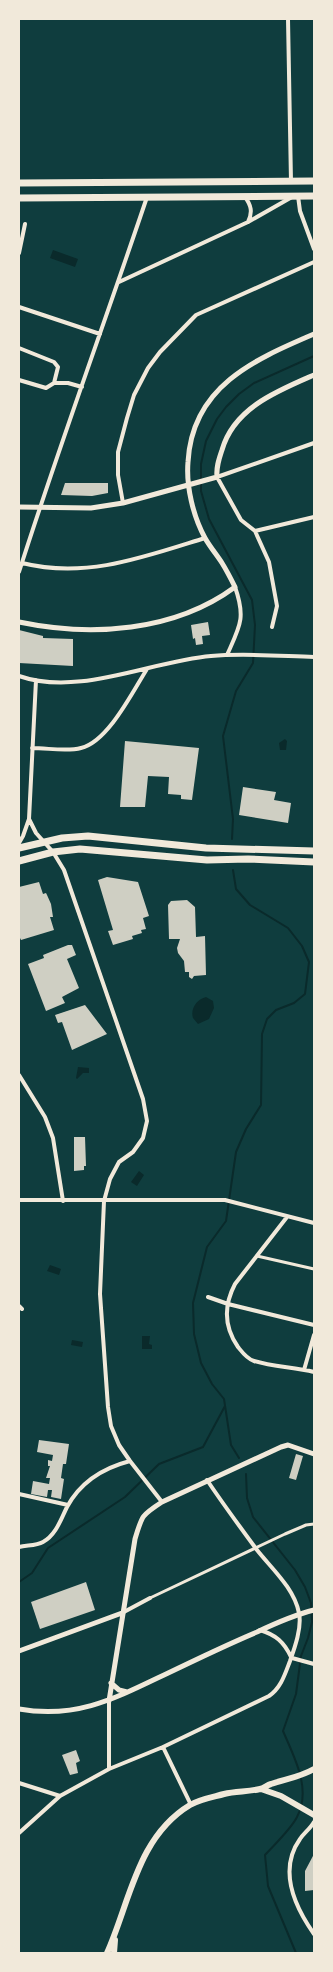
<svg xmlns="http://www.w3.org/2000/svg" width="333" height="1972" font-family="Mulish,sans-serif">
<rect width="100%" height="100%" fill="#0f3d3e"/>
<path fill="#0a2a2b" d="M53,250L78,259L75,267L50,258Z
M285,739L287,741L286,750H280L279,743Z
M206,997L213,1001L214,1008L209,1019L198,1024L193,1018C190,1009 197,999 206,997Z
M78,1067L89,1068V1073H83L77,1079L76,1078Z
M139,1171L144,1175L137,1186L131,1182Z
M50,1265L61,1269L59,1275L47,1271Z
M142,1336H150L149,1344L152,1345V1349H142Z
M72,1340L83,1342L82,1347L71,1345Z"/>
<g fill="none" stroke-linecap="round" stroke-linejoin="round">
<path stroke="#0a2a2b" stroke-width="2" d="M232,839L233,819L223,736L236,691L253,663L255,625L252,600L209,519L201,491V464L206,441L217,419L226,407L239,394L254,383L314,356
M233,870L236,889L250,905L288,928L302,946L309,962L305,994L294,1003L276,1010L267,1019L262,1034L261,1105L246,1129L236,1152L226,1221L207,1247L193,1303L194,1334L201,1363L212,1384L224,1399L231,1445L239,1458
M246,1474L247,1498L253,1517L295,1570L305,1587L311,1603L312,1622L308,1638L301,1656L296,1694L283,1731C294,1757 312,1789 297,1817C291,1829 275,1844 265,1855L268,1886L296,1953
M19,1582L32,1573L48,1548L125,1497L159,1464L203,1447L225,1406"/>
</g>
<path fill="#cfcfc3" d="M65,483H108V493L92,496L61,495Z
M208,622L210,635L202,636L203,644L196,645L195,638L193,639L191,625Z
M19,630L43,636V638L73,639V666L19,663Z
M125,741L199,748L192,800L181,799V795L168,794L169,777L148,776L145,807H120Z
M243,787L276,792L274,800L291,803L288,823L239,815Z
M107,877L138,882L149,916L143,918L146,929L141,930L142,933L132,936L133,939L113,945L108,931L113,930L98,880Z
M39,882L43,894L46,893L47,895L51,904L53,917H50L54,930L21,940L19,936V887Z
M187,900L195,907L196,937L205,936L206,975L194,976L192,979L189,977V972H185L184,961L178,953L177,948L180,939H169L168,905L171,901Z
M68,945H72L76,955L67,959L79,988L62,997L65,1003L46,1011L28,964L44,958L43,955Z
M85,1005L107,1034L72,1050L62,1022L58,1023L55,1015Z
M74,1137H85L86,1166H84V1170L74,1171Z
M39,1440L69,1444L66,1464H63L61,1478L64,1479L61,1499L51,1497L52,1490H48L47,1497L31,1494L33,1481L49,1484L50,1478H46L50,1466H48V1460L52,1461L53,1455L37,1452Z
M296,1454L303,1456L296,1480L289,1478Z
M86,1582L95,1610L40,1629L31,1602Z
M76,1750L80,1761L76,1763L78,1773L70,1775L62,1755Z
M314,1854V1890L305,1891V1871Z"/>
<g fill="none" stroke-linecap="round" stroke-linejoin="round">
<path stroke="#f1e9da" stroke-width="3" d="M257,1256L314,1269
M150,1598L285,1534L306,1525L314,1524"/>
<path stroke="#f1e9da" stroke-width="4" d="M288,19L291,182
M298,196L300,211L314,249
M245,197C251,205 253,212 248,222
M19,253L25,224
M119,282L248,222L292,197
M19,307L100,334
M19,348L54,362L58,367L54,383L46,388L19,380
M54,383H68L82,387
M123,503L118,475V452L127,418L134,395L148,368L160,352L196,315L314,262
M255,531L314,517
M22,563C86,579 144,557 205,538
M19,572C59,446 105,322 147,197
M272,627L277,606L269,562L255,531L241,520L217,477L314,443
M227,655C240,626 246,618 235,587
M19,676C79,697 151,661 211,656C245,653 280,656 314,657
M32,748C48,748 67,752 81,748C108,742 133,691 147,669
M29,819L36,833L53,852L64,870L143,1099L147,1121L143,1138L133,1152L119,1162L110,1179L104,1201L100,1294L108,1407L111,1426L119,1445L130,1461L162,1502
M19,843L23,836L29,819L36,680
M19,1075L45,1117L53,1138L63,1201
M19,1200H225L314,1223
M287,1217L235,1284C224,1305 224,1327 238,1347C242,1352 247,1359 254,1361C273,1367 294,1367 314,1372
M208,1297L228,1304L314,1325
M19,1306L22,1309
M304,1370L314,1335
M19,1494L68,1505
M19,1547C27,1545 36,1546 43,1542C56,1535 61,1519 67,1507C81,1481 103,1468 130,1461
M122,1613L150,1598
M260,1630C276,1635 284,1642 291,1657
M292,1658L314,1664
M109,1701V1769
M163,1747L191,1805
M19,1783L60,1796
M314,1822C310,1829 304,1833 300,1839C278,1870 295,1907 314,1934
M19,1833L60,1796L109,1769L163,1747L269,1696C281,1688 285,1674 290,1661C295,1647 302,1627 299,1613C294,1588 272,1569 257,1550C240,1527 223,1504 207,1480"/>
<path stroke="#f1e9da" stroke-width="5" d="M19,507L91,508L123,503L217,477C216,467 219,459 222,450C234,408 277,391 314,375
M19,622C91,637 174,632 235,587C231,579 227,571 222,563C217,555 210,547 205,538C193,516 186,486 188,462C192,387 253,360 314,334
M19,1651L122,1613
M111,1683L119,1690L127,1692
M109,1701L135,1539C142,1515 142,1515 162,1502L281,1447L288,1445L314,1454
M19,1709C76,1719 114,1699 164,1675C195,1660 226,1645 257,1632C276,1623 294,1615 314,1610"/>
<path stroke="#f1e9da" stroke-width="6" d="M261,1789L281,1796L314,1815
M107,1953C130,1902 137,1837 190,1805C200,1799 213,1797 224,1794C236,1791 248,1792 260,1789C264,1788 267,1785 271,1784C286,1779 300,1777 314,1769
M114,1953L115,1940"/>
<path stroke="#f1e9da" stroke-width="7" d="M19,183L314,181
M19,198L314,196
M19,848L62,838L88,836L206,848L314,851
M19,861L53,852L80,849L207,860L248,859L314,862"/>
</g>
<rect width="333" height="1972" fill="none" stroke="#f1e9da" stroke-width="40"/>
</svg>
